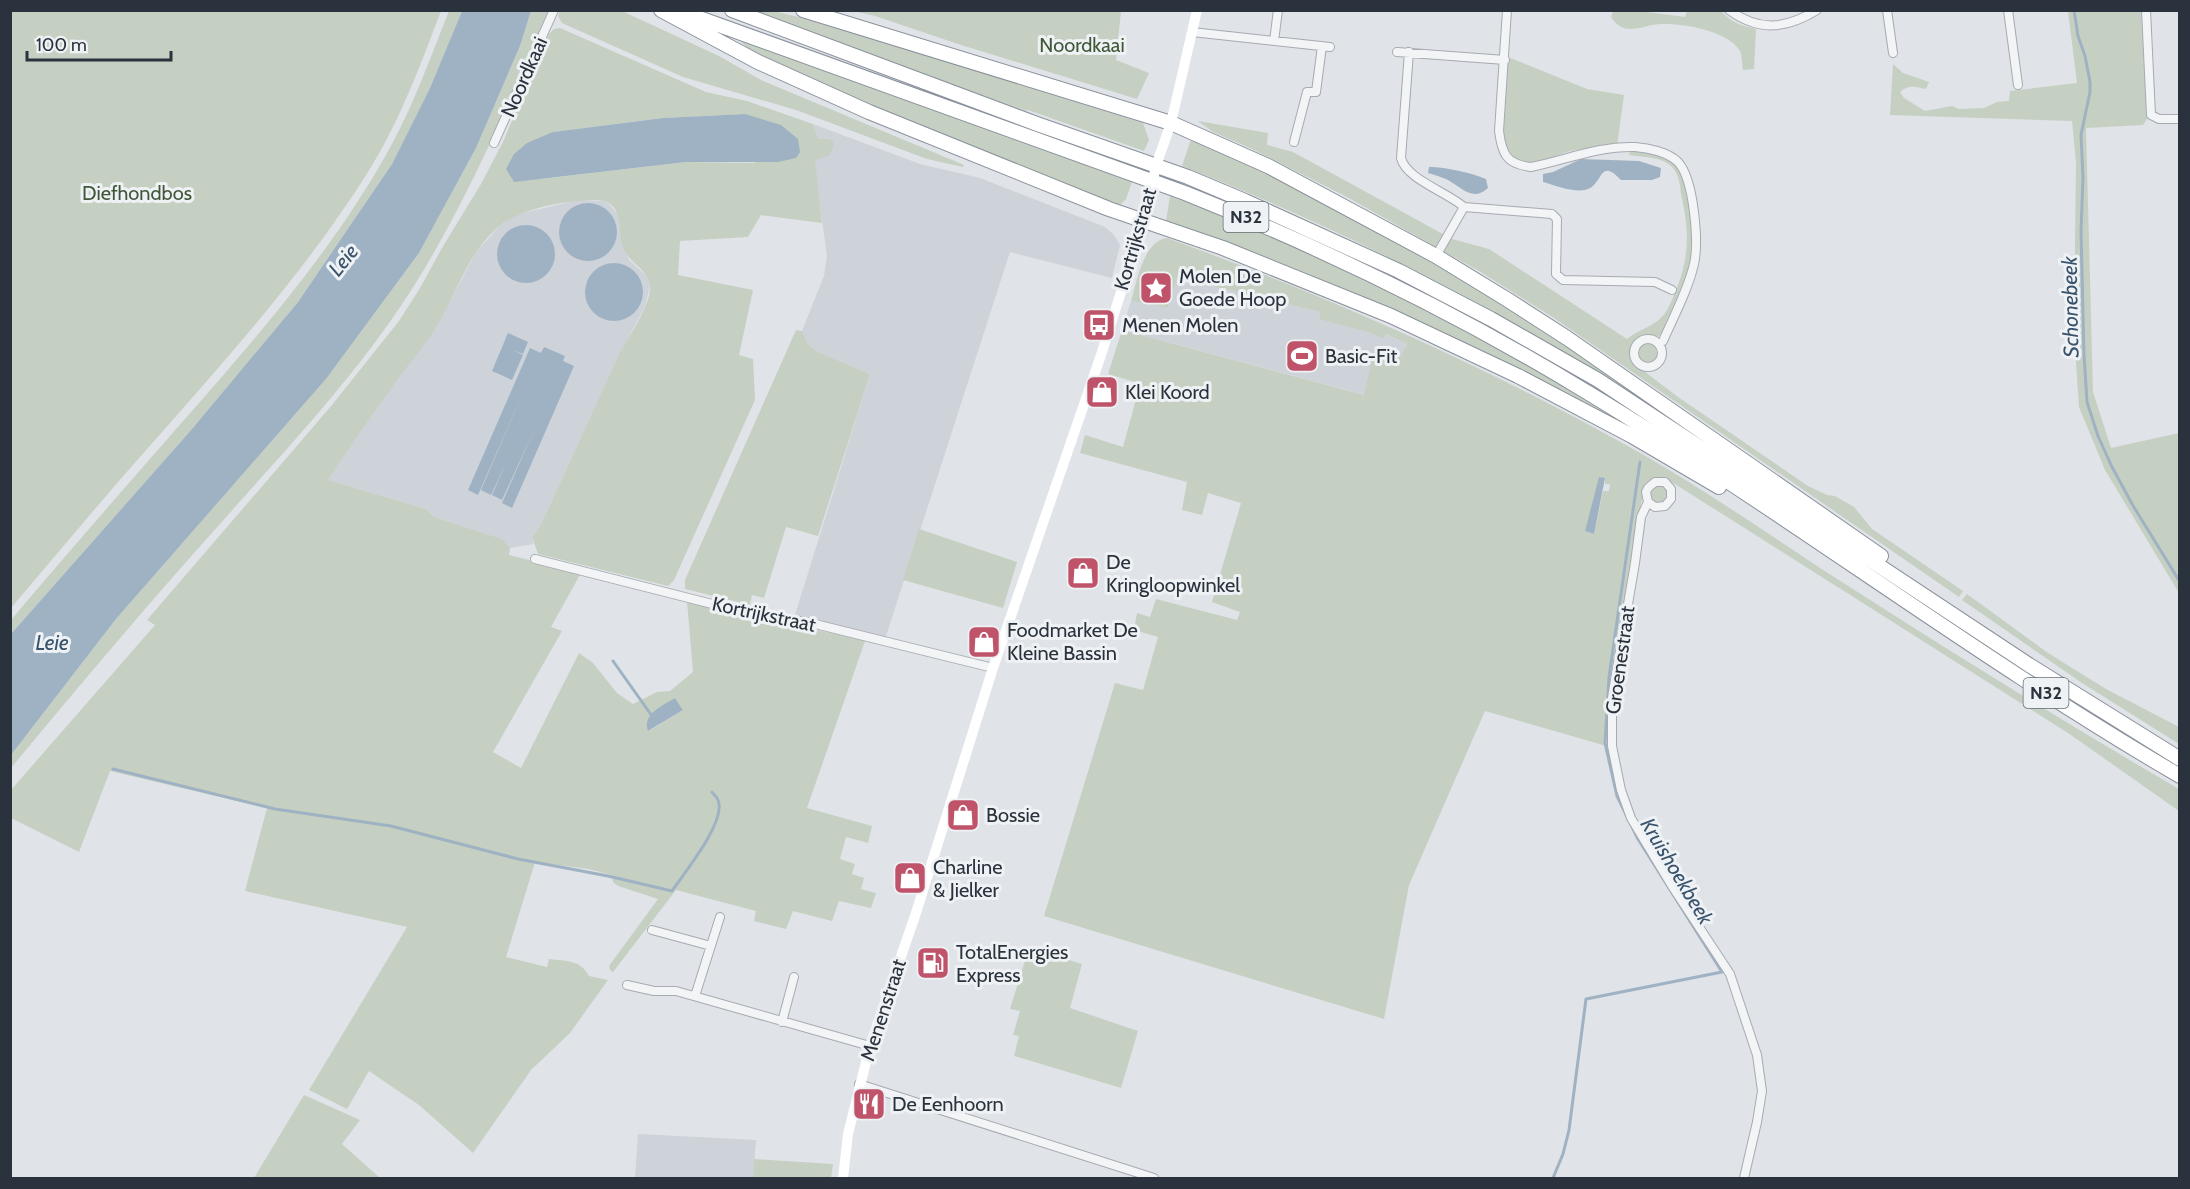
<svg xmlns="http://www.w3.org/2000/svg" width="2190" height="1189" font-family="Cabin,sans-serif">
<rect width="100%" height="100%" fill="#e0e3e7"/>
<path fill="#ced2d9" d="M813,124L920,164L980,178L1105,227L1114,235L1120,245L1112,278L1010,252L885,639L795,615L870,374L816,351L808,344L802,331L824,276L827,256L814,160L818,140Z
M578,200L603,201L609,204L620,217L622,246L629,260L647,276L650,286L645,306L621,352L539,528L532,537L533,544L510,548L501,539L434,517L426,509L328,480L362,427L437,325L476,252L499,227L515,215Z
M1177,278L1320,312L1319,318L1368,332L1383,339L1385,334L1407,344L1402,356L1375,348L1365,395L1122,330L1131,301L1168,308Z
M638,1134L756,1140L753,1178H635Z"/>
<path fill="#c6d0c2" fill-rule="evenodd" d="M11,10L441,11C420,66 400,121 368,172C305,272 225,361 147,449C101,501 56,555 11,608Z
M449,11H462L430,88L392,164L298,302L192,429L11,634V620C65,556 121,492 177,428C255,339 335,249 392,144C415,101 431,56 449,11Z
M531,11H548C509,103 470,195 417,281C362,370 288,447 219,525C148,604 79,686 11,768V755L116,619L326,379L419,253L476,148L520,46Z
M560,11H622L719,56L761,80L964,165L963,167L927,159L796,110L683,77L562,23L558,16Z
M753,11H773L824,23L1143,123L1149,140L1144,151L1028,110L1027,111L749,12Z
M853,11H1121L1116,60L1149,73L1137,99L958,44L875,16Z
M1613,11H1639L1685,17L1687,11H1721C1731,22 1741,26 1756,29L1754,69L1743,70C1742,64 1742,56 1740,51C1729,31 1683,23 1662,24C1643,24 1625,39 1611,17Z
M2068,11H2141L2147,119L2143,125L2086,128L2093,392L2111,448L2179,433V593L2105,470L2079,407L2074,333L2076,162L2072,121L1890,115L1893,64L1903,73L1929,82L1926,89C1916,87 1908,84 1900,92L1904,98L1925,111L1952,106L1959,109L1984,108L1997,102L2009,101L2010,91L2077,83Z
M560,28L706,92L747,101L813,124L818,139H830L834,144L830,155L815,160L822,223L761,215L748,237L680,241L678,275L753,290L739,355L753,359L755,400L674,580L668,586L538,554L532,537L539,528C566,471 592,413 619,355C628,337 652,304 650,285C647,267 626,262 622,245C618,227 624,201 596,200C568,200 523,208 501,225C469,250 458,290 438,324C426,345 409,363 395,383C372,415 349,447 328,480L426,509L434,517L502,539L510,548L509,555L581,573L551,627L562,631L493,752L521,768L579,653L593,663L617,693L633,704L657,692L670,691L693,672L687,601C746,617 806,627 865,641L807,808L872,826L868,843L846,837L840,859L855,864L852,874L864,878L861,889L876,893L871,908L839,901L832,921L793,911L786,929L754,921L756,911L676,890L613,972L610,970L609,966L658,899L618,886L613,882L612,875L588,869L535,862L506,957L547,967L549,959C566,961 581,960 589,976L608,980L570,1033L531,1070L473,1153L419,1105L369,1071L347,1109L309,1090L407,927L245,891L267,808L110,771L79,852L11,818V790L155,625L147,620L332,405L399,321L420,288L442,248L481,184L503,142L549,34L554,29ZM745,114L755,163L686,162L541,179L553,132L663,118ZM675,698L683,710L649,731Z
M738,38L1018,138V141L1132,182L1126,199L1119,206C1012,163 899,123 795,72C777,63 750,55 738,38Z
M1508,57L1587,89L1624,95L1617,146C1603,147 1589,148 1575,150C1559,153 1542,165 1525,162C1489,157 1506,82 1508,57Z
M1198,121L1268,133L1267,145L1293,152L1452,239L1489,249L1627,339C1639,329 1656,326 1665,313C1670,306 1673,297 1677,288C1690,254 1689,229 1681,194C1680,185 1679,175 1673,168C1664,157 1643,157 1629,155L1630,150C1643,153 1660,153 1671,161C1693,176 1698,241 1691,266C1685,288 1674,311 1665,332L1657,337H1640L1634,343L1630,355L1636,365L1678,397L1808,486L1827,495L1835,496L1854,507L1872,529L1963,591L1959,597L1554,318L1479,271L1345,196L1250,148L1213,132Z
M1194,139L1329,202L1498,298L1659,407L1657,410C1507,313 1348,231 1182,166L1190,142Z
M1170,196C1335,258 1492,339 1641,433L1166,221Z
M1167,238C1331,297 1490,368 1642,454C1719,498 1792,551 1867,598C1970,664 2074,728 2179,789V811L2068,733L1667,479L1654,478L1646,483L1640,508L1610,747L1485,711L1409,885L1384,1019L1044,916L1115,683L1143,690L1158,637L1134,630L1137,613L1150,617L1156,599L1237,620L1240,612L1212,602L1241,503L1208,493L1202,515L1182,510L1187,482L1080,453L1085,435L1123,447L1139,388L1138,383L1108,374L1122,330L1364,395L1375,347L1401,356L1407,344L1386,334L1383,339L1368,332L1319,319L1320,312L1177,278L1168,308L1131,301C1137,282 1143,241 1167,238ZM1605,478V484H1610L1609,491H1603L1594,534L1585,531Z
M796,330L802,331L808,344L816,351L870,374L818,536L786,527L764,598L752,595L750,605L685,589V580Z
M1637 353a10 10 0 1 1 20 0a10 10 0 1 1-20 0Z
M1661,483L1668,489V499L1661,504L1652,502L1648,491L1650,488Z
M919,529L1017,562L1003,608L903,580Z
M1967,594L2048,653L2106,689L2179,727V744L2082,683L1962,600Z
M1029,948L1082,964L1070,1008L1138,1031L1121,1088L1014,1056L1019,1036L1013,1035L1020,1011L1010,1009Z
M304,1095L360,1120L342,1144L380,1178H254Z
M754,1159L833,1164L831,1178H753Z"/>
<path fill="#9fb2c3" d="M462,11H531L520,46L476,148L419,253L326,379L116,619L11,755V634L192,429L298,302L392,164L430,88Z
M745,114L781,125L798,139L800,152L796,158L778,162H686L514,182L506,169L514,154L527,143L553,132L663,118Z
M1581,159L1639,161L1661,168L1660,177L1652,180H1621C1598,156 1604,186 1585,190C1571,192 1557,186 1543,182V174L1553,172Z
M1429,167C1445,167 1472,173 1486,179L1488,188C1473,202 1462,188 1448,180C1442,177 1435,175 1428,173Z
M559 232a29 29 0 1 1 58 0a29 29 0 1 1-58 0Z
M497 254a29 29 0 1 1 58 0a29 29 0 1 1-58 0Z
M585 292a29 29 0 1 1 58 0a29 29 0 1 1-58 0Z
M508,333L528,342L523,354L513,350L523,355L512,380L492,371Z
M544,347L565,356L563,361L574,366L512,508L502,503L535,428L502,500L492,495L506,463L491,495L481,490L522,395L478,495L468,490L530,348L541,353Z
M1599,477L1605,478L1594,534L1585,531Z
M675,698L683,710L648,731C642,714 662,706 675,698Z"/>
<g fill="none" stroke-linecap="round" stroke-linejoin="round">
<path stroke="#9fb2c3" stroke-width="3" d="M2074,10L2078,36L2085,56L2090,82V92L2081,135L2083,178L2081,231L2084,354L2087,402L2098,436L2111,465L2132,504L2180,582
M613,661L652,716
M113,769L275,809L391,826L518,859L608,876L672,891C684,873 727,821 718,800C717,797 714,795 712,792
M1553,1178L1563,1154L1569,1130L1586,999L1722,972L1638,839L1617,796L1605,743L1609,677L1640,462"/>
<defs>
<path id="street" d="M1507,10L1499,131C1502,154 1506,164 1531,167C1566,160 1598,146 1635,147C1648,148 1668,152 1678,162C1694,179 1699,242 1694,264C1688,290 1674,316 1663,341L1659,344
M1729,10C1759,32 1786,29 1817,10
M1887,10L1893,53
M2008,10L2018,85
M2146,10L2151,115L2159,119H2180
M1192,32L1330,47
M1274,41L1278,10
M1397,52L1505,60
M1409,52L1401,158C1406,179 1447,192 1464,207L1552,214L1557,219L1556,274L1563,280L1655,282L1672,290
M1294,142L1307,92H1316L1322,46
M494,143L554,10
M1436,256L1464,207
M1634 353a14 14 0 1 1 28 0a14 14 0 1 1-28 0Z
M1648,502L1655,507L1665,506L1671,499V489L1665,482H1655L1648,488L1646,492L1648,502L1641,517L1635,563L1612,698V746L1621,790L1631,818L1672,886L1730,974L1757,1055L1762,1091L1757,1122L1744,1178
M535,559L724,607L811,623L993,668
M652,930L711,946
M627,985L654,991H676L870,1046
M695,996L720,917
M782,1022L794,977
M859,1084L1154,1178"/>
<path id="highway" d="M661,10L758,62L869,112L1109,209L1223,248L1391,316L1518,376L1632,436L1719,487
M677,10L1185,193C1325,249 1461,315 1590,394C1790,515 1977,658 2180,776
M732,10L1037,124L1188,177L1245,201L1399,271L1491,319L1598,380L2029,665L2180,759
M803,10L1171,123L1268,166L1436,256L1508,300L1567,338L1881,556"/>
</defs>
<use href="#street" stroke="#a6aab1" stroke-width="10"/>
<use href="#highway" stroke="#89919c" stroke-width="16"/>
<use href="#street" stroke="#f2f4f6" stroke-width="8"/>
<path stroke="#fff" stroke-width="10" d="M1159,157L1171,123L1197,10
M843,1178L848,1134L870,1046L916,913L993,668L1101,355L1135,248L1150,189"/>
<use href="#highway" stroke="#fff" stroke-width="14"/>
<path stroke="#fff" stroke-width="10" d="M1150,189L1159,157"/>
</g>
<defs>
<symbol id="sight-square" viewBox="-11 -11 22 22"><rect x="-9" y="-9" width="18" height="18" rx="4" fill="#be5369" stroke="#eff2f5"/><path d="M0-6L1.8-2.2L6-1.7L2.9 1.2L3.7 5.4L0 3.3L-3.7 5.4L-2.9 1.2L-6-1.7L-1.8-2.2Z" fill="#fff"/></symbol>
<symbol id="bus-square" viewBox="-11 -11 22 22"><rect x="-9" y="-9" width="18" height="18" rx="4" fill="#be5369" stroke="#eff2f5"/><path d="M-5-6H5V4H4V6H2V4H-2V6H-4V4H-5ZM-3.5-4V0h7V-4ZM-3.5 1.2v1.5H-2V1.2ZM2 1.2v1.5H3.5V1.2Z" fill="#fff"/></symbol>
<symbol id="stadium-square" viewBox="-11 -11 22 22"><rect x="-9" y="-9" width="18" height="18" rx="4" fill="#be5369" stroke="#eff2f5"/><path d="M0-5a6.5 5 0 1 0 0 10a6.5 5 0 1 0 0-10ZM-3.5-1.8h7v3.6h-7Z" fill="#fff"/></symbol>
<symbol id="shop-square" viewBox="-11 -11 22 22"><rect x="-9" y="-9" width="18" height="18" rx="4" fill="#be5369" stroke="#eff2f5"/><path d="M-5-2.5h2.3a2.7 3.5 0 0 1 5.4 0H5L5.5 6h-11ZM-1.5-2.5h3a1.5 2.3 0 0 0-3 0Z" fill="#fff"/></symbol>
<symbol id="fuel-square" viewBox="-11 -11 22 22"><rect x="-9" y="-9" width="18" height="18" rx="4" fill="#be5369" stroke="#eff2f5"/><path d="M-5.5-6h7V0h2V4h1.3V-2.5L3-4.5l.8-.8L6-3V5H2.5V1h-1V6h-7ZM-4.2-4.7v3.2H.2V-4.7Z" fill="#fff"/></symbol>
<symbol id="restaurant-square" viewBox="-11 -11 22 22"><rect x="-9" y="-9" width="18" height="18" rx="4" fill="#be5369" stroke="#eff2f5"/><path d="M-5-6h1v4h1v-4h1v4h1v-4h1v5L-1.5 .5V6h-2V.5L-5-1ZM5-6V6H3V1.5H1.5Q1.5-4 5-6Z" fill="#fff"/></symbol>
</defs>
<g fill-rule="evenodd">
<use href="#sight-square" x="1137" y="269" width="38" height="38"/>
<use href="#bus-square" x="1080" y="306" width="38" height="38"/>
<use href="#stadium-square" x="1283" y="337" width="38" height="38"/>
<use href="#shop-square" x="1083" y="373" width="38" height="38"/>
<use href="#shop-square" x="1064" y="554" width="38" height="38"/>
<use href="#shop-square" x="965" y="623" width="38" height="38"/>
<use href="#shop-square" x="944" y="796" width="38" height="38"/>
<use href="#shop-square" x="891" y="859" width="38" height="38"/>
<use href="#fuel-square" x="914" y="944" width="38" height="38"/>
<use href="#restaurant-square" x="850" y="1085" width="38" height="38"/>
</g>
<g text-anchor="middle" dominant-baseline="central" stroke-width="6" stroke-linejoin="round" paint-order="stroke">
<g fill="#eff2f5" stroke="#656c74" stroke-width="1.5">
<rect x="1223.5" y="202" width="45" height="30" rx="4.5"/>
<rect x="2023.5" y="678" width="45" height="30" rx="4.5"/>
</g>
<g font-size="18" font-weight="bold" fill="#2a323d">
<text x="1246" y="217">N32</text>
<text x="2046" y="693">N32</text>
</g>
<g font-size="20" fill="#405739" stroke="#eff2f5">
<text x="1082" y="45">Noordkaai</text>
<text x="137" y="193">Diefhondbos</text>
</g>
<g font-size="20" fill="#2a323d" stroke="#eff2f5">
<text transform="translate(524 77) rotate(-66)">Noordkaai</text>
<text transform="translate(1135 239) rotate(-74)">Kortrijkstraat</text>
<text transform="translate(764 614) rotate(12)">Kortrijkstraat</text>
<text transform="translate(1620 660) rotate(-82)">Groenestraat</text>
<text transform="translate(883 1010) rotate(-72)">Menenstraat</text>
</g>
<g font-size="20" fill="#2a323d" stroke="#eff2f5" text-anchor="start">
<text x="1179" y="276">Molen De<tspan x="1179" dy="23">Goede Hoop</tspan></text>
<text x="1122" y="325">Menen Molen</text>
<text x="1325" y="356">Basic-Fit</text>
<text x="1125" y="392">Klei Koord</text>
<text x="1106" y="562">De<tspan x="1106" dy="23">Kringloopwinkel</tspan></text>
<text x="1007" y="630">Foodmarket De<tspan x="1007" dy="23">Kleine Bassin</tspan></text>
<text x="986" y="815">Bossie</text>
<text x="933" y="867">Charline<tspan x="933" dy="23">&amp; Jielker</tspan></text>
<text x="956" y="952">TotalEnergies<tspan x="956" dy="23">Express</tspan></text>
<text x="892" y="1104">De Eenhoorn</text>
</g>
<g font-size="21" font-style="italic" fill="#39536c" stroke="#eff2f5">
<text transform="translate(343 260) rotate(-51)">Leie</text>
<text transform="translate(2070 307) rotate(-91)">Schonebeek</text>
<text x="52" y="642">Leie</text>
<text transform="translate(1677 871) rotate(59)">Kruishoekbeek</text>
</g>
</g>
<rect width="2190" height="1189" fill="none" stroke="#2a323d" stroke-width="24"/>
<path d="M27 51v9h144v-9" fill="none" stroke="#2a323d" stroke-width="3"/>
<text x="36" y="51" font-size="18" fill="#2a323d" stroke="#eff2f5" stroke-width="4.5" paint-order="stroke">100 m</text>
</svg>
